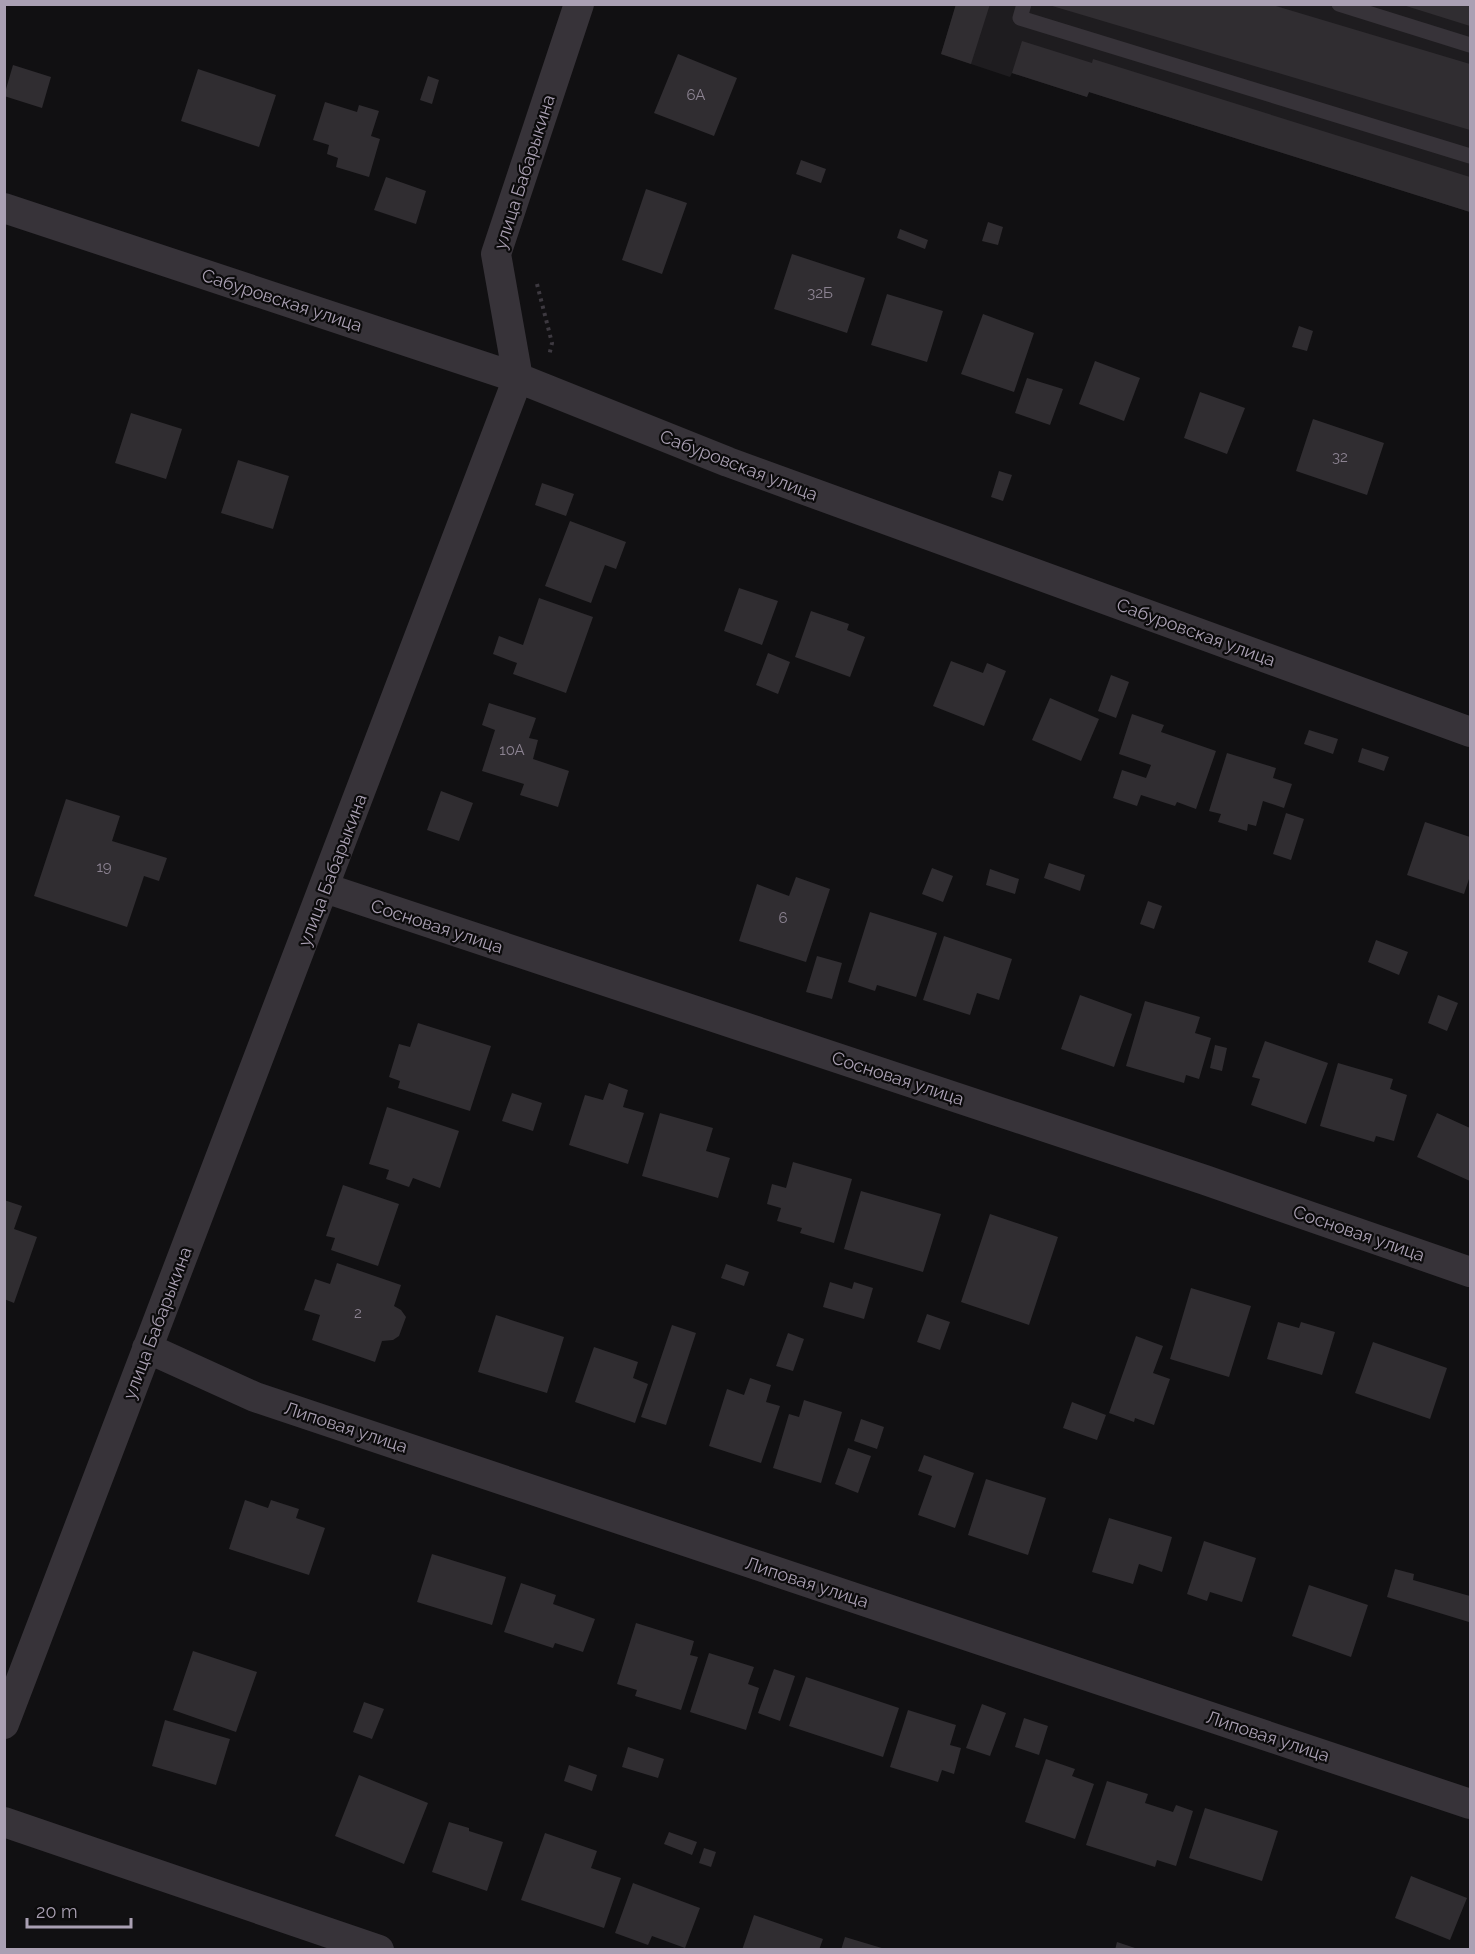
<svg xmlns="http://www.w3.org/2000/svg" width="1475" height="1954" font-family="Raleway,sans-serif">
<rect width="100%" height="100%" fill="#111012"/>
<path fill="#1e1c1f" d="M956,5H1470V212L1089,92L1087,97L1012,73L1010,77L941,54Z"/>
<path fill="#302d31" d="M956,4H990L971,64L941,54Z
M1269,4L1470,64V130L1049,5Z
M1403,4H1470V26L1403,5Z
M1022,41L1092,63L1093,59L1470,177V212L1089,92L1087,97L1012,73Z
M678,54L737,78L714,136L654,113Z
M13,65L51,77L42,108L4,96Z
M198,69L276,95L259,147L181,121Z
M428,76L439,80L432,104L420,100Z
M325,102L357,112L359,105L379,111L371,136L380,139L369,177L336,167L338,158L327,154L329,145L313,140Z
M801,160L826,169L821,183L796,174Z
M386,177L426,191L416,224L374,210Z
M646,189L687,203L662,274L622,260Z
M988,222L1003,227L998,245L982,241Z
M900,229L928,240L925,249L897,238Z
M792,254L865,278L847,333L774,309Z
M887,294L943,311L927,362L871,345Z
M983,314L1034,333L1014,392L961,374Z
M1299,326L1313,331L1307,351L1292,347Z
M1095,361L1140,378L1124,421L1079,404Z
M1027,378L1063,389L1050,425L1015,413Z
M1200,392L1245,408L1227,454L1184,438Z
M131,413L182,429L166,479L115,463Z
M1313,419L1384,443L1367,495L1296,471Z
M238,460L289,476L273,529L221,513Z
M999,471L1012,475L1003,501L991,497Z
M542,483L574,494L566,516L535,505Z
M570,521L626,542L616,569L605,565L591,603L545,586Z
M739,588L778,601L762,645L724,631Z
M539,598L593,617L566,693L513,674L517,663L493,654L499,636L523,645Z
M811,611L849,624L847,630L865,637L850,677L795,657Z
M768,653L790,662L778,694L756,685Z
M951,661L983,673L987,663L1006,671L984,726L933,706Z
M1111,675L1129,682L1116,718L1098,711Z
M1050,698L1099,719L1081,761L1032,740Z
M489,703L536,718L529,738L538,740L533,759L569,771L558,807L520,795L524,784L482,771L495,730L482,725Z
M1132,714L1164,725L1161,732L1216,751L1196,809L1177,802L1175,806L1141,795L1137,806L1113,798L1122,770L1146,778L1151,765L1119,754Z
M1309,730L1338,739L1333,754L1304,744Z
M1362,748L1389,757L1384,771L1358,762Z
M1227,753L1276,768L1273,778L1292,784L1284,808L1263,801L1256,826L1248,824L1247,831L1218,822L1221,814L1209,811Z
M441,791L473,803L459,841L427,830Z
M66,799L120,816L112,841L167,858L159,881L144,876L127,927L34,896Z
M1286,813L1304,819L1291,860L1273,854Z
M1425,822L1470,837V876L1464,894L1407,875Z
M1049,863L1085,875L1080,891L1044,878Z
M932,868L953,876L943,902L922,894Z
M990,869L1019,879L1015,894L986,885Z
M796,877L830,889L806,962L739,941L757,884L789,896Z
M1148,901L1162,906L1154,929L1140,924Z
M870,912L937,933L916,997L877,985L875,991L848,982Z
M944,936L1012,959L999,1000L977,993L970,1015L923,1000Z
M1376,940L1408,952L1399,975L1368,962Z
M817,956L842,963L832,999L806,992Z
M1080,995L1132,1014L1114,1067L1061,1049Z
M1438,995L1458,1003L1447,1031L1428,1023Z
M1145,1001L1200,1017L1195,1033L1211,1038L1199,1079L1186,1075L1184,1083L1126,1066Z
M418,1023L491,1046L470,1111L398,1088L400,1081L389,1077L399,1044L410,1047Z
M1265,1041L1328,1063L1306,1124L1251,1105L1260,1079L1252,1077Z
M1215,1045L1227,1048L1222,1071L1210,1068Z
M1338,1063L1393,1079L1390,1089L1407,1095L1394,1141L1376,1136L1374,1142L1320,1126Z
M609,1083L628,1090L623,1107L644,1113L628,1164L569,1145L585,1095L603,1100Z
M512,1093L542,1103L533,1131L502,1121Z
M387,1107L459,1131L440,1188L413,1178L409,1187L386,1179L389,1170L369,1164Z
M660,1113L713,1128L706,1151L730,1158L718,1198L642,1176Z
M1437,1113L1470,1128V1181L1417,1157Z
M793,1162L852,1179L834,1243L800,1233L802,1228L777,1221L781,1208L767,1204L772,1184L786,1188Z
M343,1185L399,1204L378,1266L331,1250L335,1238L326,1236Z
M861,1191L941,1214L923,1272L844,1249Z
M4,1200L22,1206L14,1229L37,1237L14,1303L4,1299Z
M990,1214L1058,1237L1029,1325L961,1302Z
M337,1263L401,1285L394,1306L401,1310L406,1317L399,1336L393,1340L382,1341L375,1362L312,1340L320,1315L304,1310L315,1279L330,1284Z
M726,1264L749,1272L744,1286L721,1278Z
M830,1282L852,1289L854,1282L873,1288L864,1319L823,1307Z
M1191,1288L1251,1306L1229,1377L1170,1359Z
M927,1314L950,1322L940,1350L917,1342Z
M496,1315L564,1337L547,1393L478,1372Z
M1278,1322L1299,1328L1301,1322L1335,1332L1322,1375L1267,1359Z
M672,1325L696,1333L666,1425L641,1417Z
M788,1333L804,1339L793,1371L776,1366Z
M1136,1336L1163,1346L1153,1373L1170,1379L1154,1425L1135,1418L1134,1422L1109,1413Z
M1373,1342L1447,1368L1430,1419L1355,1393Z
M594,1347L638,1362L633,1378L648,1384L635,1423L575,1402Z
M750,1378L771,1385L766,1402L780,1406L761,1463L709,1446L727,1389L744,1395Z
M804,1400L842,1412L821,1483L773,1468L789,1414L799,1417Z
M1072,1402L1106,1415L1097,1440L1063,1428Z
M861,1419L884,1427L877,1449L854,1441Z
M848,1448L871,1456L858,1493L835,1484Z
M924,1455L974,1473L955,1528L918,1515L932,1476L918,1471Z
M986,1479L1046,1498L1028,1555L968,1535Z
M245,1500L268,1508L271,1500L299,1509L296,1518L325,1528L309,1575L229,1549Z
M1109,1518L1172,1537L1162,1572L1139,1564L1133,1584L1092,1572Z
M1204,1541L1256,1558L1242,1602L1210,1592L1207,1601L1187,1594Z
M432,1554L506,1577L492,1625L417,1602Z
M1395,1569L1414,1574L1413,1580L1470,1596L1469,1622L1387,1597Z
M521,1583L556,1595L553,1604L595,1619L583,1652L555,1643L553,1648L504,1632Z
M1309,1585L1368,1605L1351,1657L1292,1636Z
M636,1623L694,1641L690,1655L698,1657L681,1710L635,1696L637,1690L617,1684Z
M193,1651L257,1672L236,1732L173,1710Z
M709,1653L754,1667L748,1684L759,1688L746,1730L690,1712Z
M774,1669L795,1676L780,1721L758,1713Z
M806,1677L899,1708L883,1757L789,1726Z
M364,1702L384,1709L372,1739L353,1732Z
M982,1704L1006,1713L990,1756L966,1748Z
M908,1710L956,1725L950,1745L961,1748L954,1774L942,1770L938,1782L890,1767Z
M1024,1718L1048,1726L1039,1755L1015,1747Z
M165,1720L230,1739L216,1785L152,1766Z
M628,1747L664,1759L658,1778L622,1767Z
M1046,1759L1075,1769L1072,1776L1094,1784L1075,1839L1025,1822Z
M569,1765L597,1775L592,1791L564,1781Z
M359,1775L428,1803L404,1864L335,1836Z
M1107,1781L1148,1794L1145,1803L1173,1812L1176,1805L1193,1811L1176,1866L1157,1860L1155,1867L1086,1845Z
M1205,1808L1278,1831L1262,1881L1189,1858Z
M449,1822L469,1828V1831L503,1842L487,1891L432,1872Z
M669,1832L697,1842L692,1855L664,1844Z
M545,1833L597,1851L591,1868L621,1878L604,1928L521,1900Z
M704,1848L716,1852L711,1867L699,1863Z
M1411,1876L1467,1898L1450,1940L1395,1918Z
M633,1883L700,1908L685,1948L652,1936L648,1945L615,1933Z
M754,1915L823,1939L819,1950H742Z
M845,1937L885,1949V1950H841Z
M1117,1942L1138,1949V1950H1115Z"/>
<g fill="none" stroke-linecap="round" stroke-linejoin="round">
<path stroke="#3d3940" stroke-width="4" stroke-dasharray="3 4.5" stroke-linecap="butt" d="M537,284L552,343L549,356"/>
<path stroke="#373339" stroke-width="15" d="M1024,4L1020,18L1470,156
M1339,4L1470,45"/>
<path stroke="#373339" stroke-width="30" d="M4,208L518,378L728,462L1470,732
M325,888L1205,1180L1470,1272
M147,1348L255,1397L1470,1804
M4,1724L518,378L496,254L579,4
M4,1822L379,1950"/>
</g>
<g text-anchor="middle" dominant-baseline="central" stroke-width="4.5" stroke-linejoin="round" paint-order="stroke">
<g font-size="15" fill="#8c8392">
<text x="696" y="95">6А</text>
<text x="820" y="293">32Б</text>
<text x="1340" y="457">32</text>
<text x="512" y="750">10А</text>
<text x="104" y="867">19</text>
<text x="783" y="918">6</text>
<text x="358" y="1313">2</text>
</g>
<g font-size="18" fill="#aaa0b3" stroke="#0c0b0c">
<text transform="translate(524 172) rotate(-72)">улица Бабарыкина</text>
<text transform="translate(282 300) rotate(18)">Сабуровская улица</text>
<text transform="translate(739 465) rotate(21)">Сабуровская улица</text>
<text transform="translate(1196 632) rotate(20)">Сабуровская улица</text>
<text transform="translate(332 870) rotate(-69)">улица Бабарыкина</text>
<text transform="translate(437 926) rotate(18)">Сосновая улица</text>
<text transform="translate(898 1078) rotate(18)">Сосновая улица</text>
<text transform="translate(1359 1233) rotate(19)">Сосновая улица</text>
<text transform="translate(157 1323) rotate(-69)">улица Бабарыкина</text>
<text transform="translate(346 1427) rotate(18)">Липовая улица</text>
<text transform="translate(807 1582) rotate(18)">Липовая улица</text>
<text transform="translate(1268 1736) rotate(18)">Липовая улица</text>
</g>
</g>
<rect width="1475" height="1954" fill="none" stroke="#aaa0b3" stroke-width="12"/>
<path d="M27 1918v9h104v-9" fill="none" stroke="#aaa0b3" stroke-width="3"/>
<text x="36" y="1918" font-size="18" fill="#aaa0b3" stroke="#0c0b0c" stroke-width="4.5" paint-order="stroke">20 m</text>
</svg>
